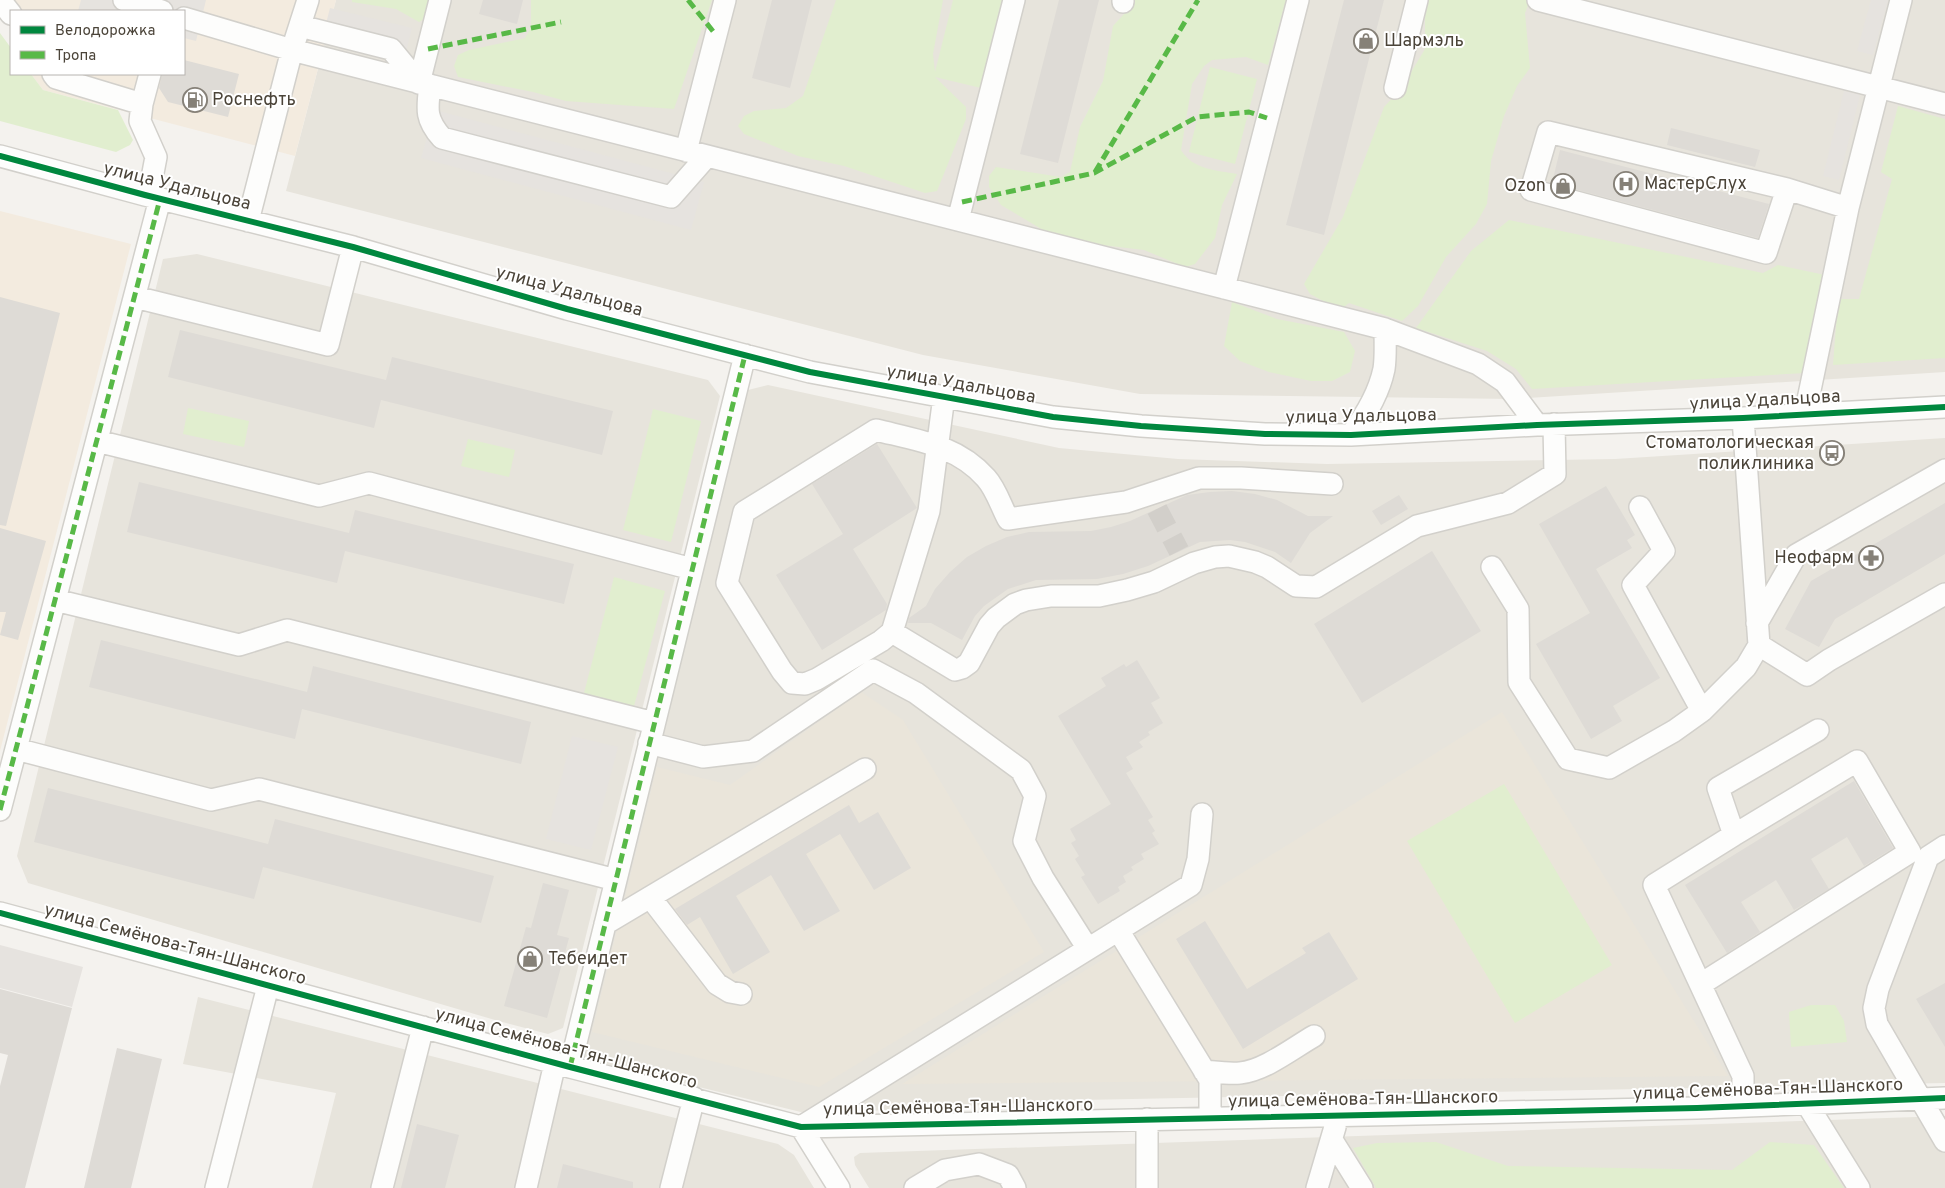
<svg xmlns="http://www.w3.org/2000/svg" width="1945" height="1188" font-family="Overpass,sans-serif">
<rect width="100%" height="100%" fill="#f4f2ee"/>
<path fill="#e7e4dc" d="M336,0H1945V372L1513,399L1140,394L923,355L286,191Z
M197,254L708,380L720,396L563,1028L548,1034L495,1020L28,883L17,856L163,259Z
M768,385L1059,448L1178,459L1327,464L1615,459L1945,438V1083L1081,1100L809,1114L585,1059L580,1044L748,390Z
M198,997L778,1144L794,1155L814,1188H312L336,1093L183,1064Z
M1945,1116V1188H869L855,1165L854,1157L860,1153Z"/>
<path fill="#f3ebdf" d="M14,0H336L295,156L43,90L31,74H184V11H13Z
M0,211L131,244L0,751Z"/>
<path fill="#eae5da" d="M861,692L903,720L1044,952L819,1087L592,1032L657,767L730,785Z
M1502,712L1728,1076L902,1084Z"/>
<path fill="#e1eecf" d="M352,0H434L426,18L419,22L396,9L352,2Z
M531,0H712L674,109L566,101L533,92L458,77L454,66L458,55L469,50L525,38L531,28Z
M836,0H943L933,54L935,72L953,0H1002L981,88L935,77L966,107V119L937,191L925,193L844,166L798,156L744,134L738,126L744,116L754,111L786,108L803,96Z
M1135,0H1286L1268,65L1246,57L1212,60L1204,66L1192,84L1181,150C1193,170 1216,170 1237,174L1222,205L1215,238L1195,264L1185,267L1144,250L1060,240L1001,205L989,187V176L996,167L1061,177L1070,172L1080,127L1103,81L1113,26L1135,2Z
M1425,0H1530L1525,13L1530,68L1517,86L1504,116L1491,161L1487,204L1476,224L1446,257L1418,306L1402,321L1349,303L1340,310L1310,294L1304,284L1343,217L1384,107L1401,89L1425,49Z
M0,33L11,48V74H31L43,90L118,110L133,140L130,145L116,152L0,121Z
M1210,67L1257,79L1235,164L1189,152Z
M1898,106L1945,119V358L1833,365L1838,299H1859L1892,179L1881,172Z
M1509,220L1763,273L1778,265L1825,275L1805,373L1532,389L1516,369L1487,351L1416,328L1471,251Z
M1232,302L1277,319L1344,332L1355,351L1350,372L1332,381H1311L1269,372L1240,361L1224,346Z
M188,408L249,421L244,447L183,434Z
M653,409L701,421L671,542L623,530Z
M468,439L515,450L509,477L461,466Z
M614,577L665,591L634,706L584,693Z
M1504,784L1612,965L1515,1023L1407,841Z
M1811,1005H1835L1844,1021L1847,1042L1791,1047L1789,1012Z
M1436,1142L1508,1166L1732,1170L1770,1142L1814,1145L1844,1188H1376L1353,1148L1377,1143Z"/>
<path fill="#e6e3df" d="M81,0H206L196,41L184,38V11H78Z
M1871,0H1888L1873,55L1857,51Z
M330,8L412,28L403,64L321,43Z
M1844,91L1860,95L1839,180L1823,176Z
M435,110L704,182L691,230L421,158Z
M572,736L618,747L591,850L546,839Z
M0,945L83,967L72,1007L0,988Z"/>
<path fill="#dedbd6" d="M483,0H523L517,24L479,14Z
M772,0H812L790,88L752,78Z
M1059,0H1099L1058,163L1020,154Z
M1344,0H1384L1324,235L1286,225Z
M184,60L239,74L228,117L168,102L159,88L162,74H184Z
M1671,128L1760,150L1755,167L1667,145Z
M1560,150L1769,204L1758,238L1552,183Z
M0,297L60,313L6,526L0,525Z
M180,330L386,380L392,357L613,411L602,455L381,400L374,428L168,377Z
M877,444L917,508L853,549L887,604L886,610L822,650L776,575L843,534L812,484Z
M139,482L349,533L355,510L574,564L564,604L345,551L337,583L127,532Z
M1606,486L1635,535L1627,540L1632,548L1596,569L1660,678L1613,706L1622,721L1591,739L1536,644L1590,613L1539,524Z
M1232,491L1255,494L1277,500L1308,516H1333L1310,533L1291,563L1275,552L1245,542L1230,540L1200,542L1148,566L1123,574L1097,579L1036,580L1008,589L984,606L975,616L962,640L931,623H908L909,618L926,606L935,589L950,572L967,557L986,546L1007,537L1029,532L1091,531L1111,527L1130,521L1187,495L1210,492Z
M1399,495L1408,509L1381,525L1372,511Z
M1945,503V554L1835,619L1819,647L1785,629L1811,581Z
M0,528L46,541L18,640L0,635L6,612H0Z
M1432,551L1481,631L1362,703L1314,624Z
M101,640L307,692L313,666L531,722L521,764L302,709L295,739L89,687Z
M1137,660L1160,698L1151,703L1163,723L1148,732L1150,735L1139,742L1143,747L1126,757L1133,769L1126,773L1153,817L1148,820L1155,831L1152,833L1159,844L1141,854L1144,859L1131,867L1133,870L1123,876L1126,882L1118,887L1120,891L1098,904L1081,877L1085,875L1075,859L1079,856L1071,843L1076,840L1070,829L1111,804L1058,716L1106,686L1101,678L1124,664L1126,667Z
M1854,781L1893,848L1864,866L1847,837L1811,859L1829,889L1794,910L1776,880L1741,902L1760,932L1727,953L1685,885Z
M48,788L268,844L275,819L494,876L481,923L263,867L254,899L34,842Z
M849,805L859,823L878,812L911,868L874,890L840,834L806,854L840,911L804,931L771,875L736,896L770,952L733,974L700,917L687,925L675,909Z
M543,883L569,890L557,935L569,938L547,1018L504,1006L526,927L531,928Z
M1205,921L1247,989L1306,953L1302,948L1329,932L1358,979L1243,1049L1176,939Z
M1945,983V1047L1916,999Z
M0,989L72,1008L25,1188H0V1086L8,1055L0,1053Z
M117,1048L162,1059L131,1188H84Z
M417,1124L459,1135L445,1188H401Z
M563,1164L633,1182V1188H557Z"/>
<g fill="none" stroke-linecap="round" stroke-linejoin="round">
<path stroke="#d2cfca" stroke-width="21" stroke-dasharray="21 11" stroke-linecap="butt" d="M1157,509L1179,551"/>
<defs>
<path id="minor" d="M0,0L11,14
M124,0L162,11
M1538,0L1945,104
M1123,2V0
M184,18L292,50L308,0
M300,26L391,49L419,83
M53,74L56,78L142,104L140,121L156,157L152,178L145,195
M419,83L440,0
M430,85C427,109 425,119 442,138L671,197L707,156
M1395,88L1417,0
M142,104L150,74
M686,151L725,0
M0,156L145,195L353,247L567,309L810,372L1053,417L1141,426L1265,434L1351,435L1537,425L1743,418L1945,407
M1787,189L1766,253L1531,190L1548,132L1787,189L1848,208
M958,220L1014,0
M248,221L292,50L1385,329L1478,364L1505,382L1537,425
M1224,288L1298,0
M135,297L328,345L353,247
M944,396L929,511L892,632L881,641L817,679L805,684L792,683L782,671L727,583L744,512L876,430C916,440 957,445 986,478C996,489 1001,506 1008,519L1126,502L1199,478H1241L1332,484
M1805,414L1848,208L1901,0
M1743,418L1759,645L1807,675L1829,660L1945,594
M1351,435C1366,415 1379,393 1384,369C1386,356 1385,342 1385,329
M97,441L319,496L369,483L692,569
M1492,567L1518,609L1519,682L1568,759L1609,768L1674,731L1702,711L1633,585L1664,551L1640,507
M55,600L239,645L287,630L654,723
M1757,623L1796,555L1945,470
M892,632L955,670L962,668L969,663L989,626L996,618L1015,604L1026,600L1051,596H1099L1127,590L1154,582L1194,563L1215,557L1229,556L1255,562L1267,567L1296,586L1316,587L1417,526L1508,503L1555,474L1554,424
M1702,711L1746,667L1759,645
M649,743L703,757L753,751L873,670L916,693L1021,770L1035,796L1024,841L1043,878L1088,949
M16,749L211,800L259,789L616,880
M0,810L160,199
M1945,846L1928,857L1878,989L1874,1008L1877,1024L1945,1141
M650,897L717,984L730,992L741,994
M0,913L570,1067L801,1127L1697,1108L1945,1098
M605,924L865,769
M1118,930L1210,1080V1118
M1701,984L1910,852L1857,761L1734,835
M570,1067L745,355
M1204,1071C1215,1072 1228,1074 1240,1073C1264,1071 1293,1048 1314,1036
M1807,1104L1859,1188
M1743,1106V1076L1654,885L1734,835L1718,788L1818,730
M1147,1119V1188
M801,1127L1191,885L1198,859L1202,814
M801,1127L839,1188
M1332,1140L1362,1188
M216,1188L268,986
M382,1188L423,1027
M526,1188L555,1063
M671,1188L694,1098
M915,1188L945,1170L979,1164L1008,1175L1015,1188
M1317,1188L1335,1127L1336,1116"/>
</defs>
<use href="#minor" stroke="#d2d0cb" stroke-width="24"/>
<use href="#minor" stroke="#fdfdfc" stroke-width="21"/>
<path stroke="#58b947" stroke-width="5" stroke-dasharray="10 5" stroke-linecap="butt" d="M688,0L716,35
M428,49L561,22
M1095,172L1198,0
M962,202L1094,173L1197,117L1249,112L1267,118
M0,810L160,199
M570,1067L745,355"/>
<defs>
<path id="cycleway" d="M0,156L145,195L353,247L567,309L810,372L1053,417L1141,426L1265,434L1351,435L1537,425L1743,418L1945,407
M0,913L570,1067L801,1127L1697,1108L1945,1098"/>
</defs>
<use href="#cycleway" stroke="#fff" stroke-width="9"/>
<use href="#cycleway" stroke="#00873e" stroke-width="6"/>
</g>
<defs>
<symbol id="shop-ring" viewBox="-11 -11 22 22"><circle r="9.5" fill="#fff" stroke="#868178" stroke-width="1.5"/><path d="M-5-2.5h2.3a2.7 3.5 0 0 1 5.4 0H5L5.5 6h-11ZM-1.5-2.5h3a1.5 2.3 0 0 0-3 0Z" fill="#868178"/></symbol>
<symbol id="fuel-ring" viewBox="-11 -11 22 22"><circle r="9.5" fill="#fff" stroke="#868178" stroke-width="1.5"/><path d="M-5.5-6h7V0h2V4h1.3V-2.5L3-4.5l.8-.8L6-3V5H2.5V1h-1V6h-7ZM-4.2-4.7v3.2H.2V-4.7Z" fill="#868178"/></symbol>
<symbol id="hospital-ring" viewBox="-11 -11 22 22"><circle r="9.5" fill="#fff" stroke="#868178" stroke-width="1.5"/><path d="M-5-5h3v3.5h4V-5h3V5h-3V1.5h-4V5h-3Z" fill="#868178"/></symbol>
<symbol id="bus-ring" viewBox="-11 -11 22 22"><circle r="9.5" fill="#fff" stroke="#868178" stroke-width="1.5"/><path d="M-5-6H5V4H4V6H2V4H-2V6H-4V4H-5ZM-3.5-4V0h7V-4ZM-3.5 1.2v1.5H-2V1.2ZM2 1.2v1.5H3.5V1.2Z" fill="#868178"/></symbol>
<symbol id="pharmacy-ring" viewBox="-11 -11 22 22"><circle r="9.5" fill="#fff" stroke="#868178" stroke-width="1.5"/><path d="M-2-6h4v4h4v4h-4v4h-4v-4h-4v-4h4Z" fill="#868178"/></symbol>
</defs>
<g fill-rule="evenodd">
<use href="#shop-ring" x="1352" y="27" width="28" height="28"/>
<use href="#fuel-ring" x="181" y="86" width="28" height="28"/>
<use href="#hospital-ring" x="1612" y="170" width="28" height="28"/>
<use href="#shop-ring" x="1549" y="172" width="28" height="28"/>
<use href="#bus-ring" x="1818" y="439" width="28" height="28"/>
<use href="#pharmacy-ring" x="1857" y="544" width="28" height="28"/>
<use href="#shop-ring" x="516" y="945" width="28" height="28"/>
</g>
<g text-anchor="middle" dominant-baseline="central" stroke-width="4" stroke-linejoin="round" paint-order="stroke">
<g font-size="18" fill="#4b4439" stroke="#fff" text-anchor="start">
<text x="1384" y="41">Шармэль</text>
<text x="212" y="100">Роснефть</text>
<text x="1644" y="184">МастерСлух</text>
<text x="1546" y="186" text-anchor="end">Ozon</text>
<text x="1814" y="443" text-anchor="end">Стоматологическая<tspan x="1814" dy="21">поликлиника</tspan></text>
<text x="1854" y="558" text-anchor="end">Неофарм</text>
<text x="548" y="959">Тебеидет</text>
</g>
<g font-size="18" fill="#4b4439" stroke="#fff">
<text transform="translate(177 187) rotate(14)">улица Удальцова</text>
<text transform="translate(569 292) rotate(15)">улица Удальцова</text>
<text transform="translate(961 385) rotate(10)">улица Удальцова</text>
<text transform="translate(1765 401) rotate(-3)">улица Удальцова</text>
<text transform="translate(1361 417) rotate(-1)">улица Удальцова</text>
<text transform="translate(175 945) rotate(15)">улица Семёнова-Тян-Шанского</text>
<text transform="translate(566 1049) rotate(15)">улица Семёнова-Тян-Шанского</text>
<text transform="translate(1768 1090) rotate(-2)">улица Семёнова-Тян-Шанского</text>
<text transform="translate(1363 1100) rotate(-1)">улица Семёнова-Тян-Шанского</text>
<text transform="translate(958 1108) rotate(-1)">улица Семёнова-Тян-Шанского</text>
</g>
</g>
<rect x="10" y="10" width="175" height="65" fill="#ffffff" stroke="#b7b4b0"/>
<rect x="20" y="26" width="25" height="8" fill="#00873e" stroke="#b7b4b0"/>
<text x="55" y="35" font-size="15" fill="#4b4439">Велодорожка</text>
<rect x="20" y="51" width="25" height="8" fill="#58b947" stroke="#b7b4b0"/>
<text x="55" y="60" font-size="15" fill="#4b4439">Тропа</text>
</svg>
